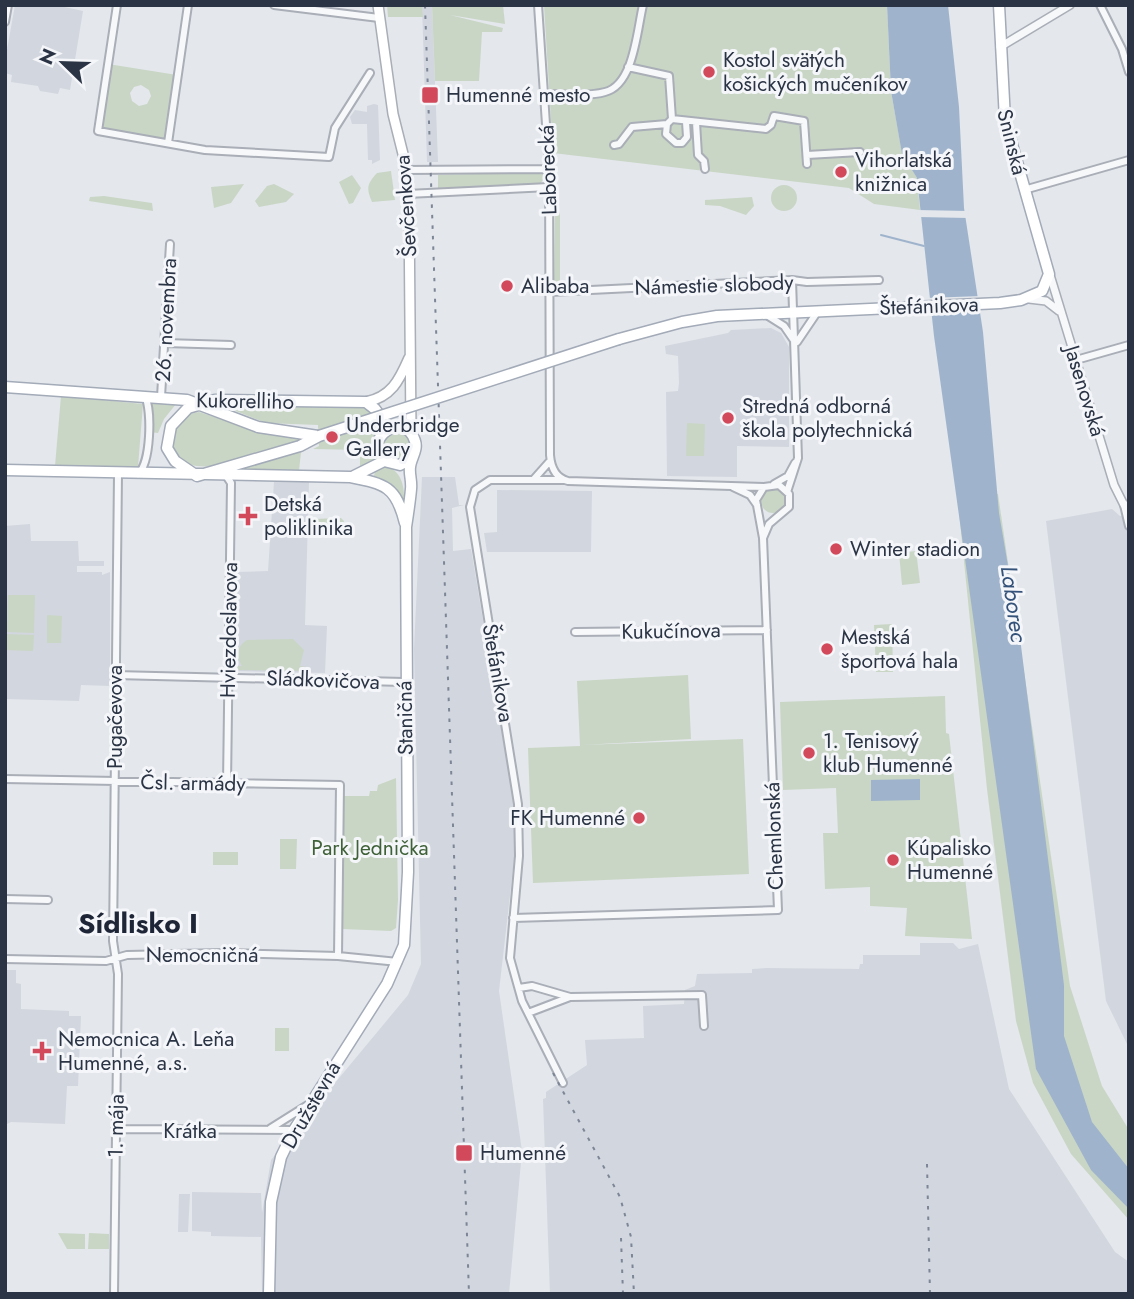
<svg xmlns="http://www.w3.org/2000/svg" width="1134" height="1299" font-family="Jost,sans-serif">
<rect width="100%" height="100%" fill="#e4e7ec"/>
<path fill="#d2d6de" d="M15,5H55L83,11L70,90L60,88L58,94L40,91L38,86L11,82L12,75L5,73V61Z
M422,5H432L438,162H427Z
M374,104L378,105L380,160L372,164V160H368L367,124H352L350,117L355,110L367,112V106Z
M771,328L781,333L789,347V447L737,446V477L667,476L666,392L678,391L679,383L678,356L666,354L665,346L728,333L731,330Z
M422,477H455L459,505H464L452,508L453,551L471,549L515,810L516,843L499,991L522,1151L509,1294H262L261,1237L211,1236V1232L192,1231V1192L261,1193L262,1213L271,1160L408,995L421,964L414,649Z
M274,482H309L305,625L327,626L325,673L233,671L236,572L268,571Z
M497,490L592,491L591,552H487L484,533L497,532Z
M1112,509L1120,516L1129,515V1048L1106,1001L1046,521Z
M30,524L31,541H78L79,561H104V566H77V572H102V575L110,572V686L81,685L79,701L5,699V526Z
M920,943H953L959,949L978,944L1009,1089L1115,1252L1129,1262V1294H550L543,1099L546,1098V1092L587,1065L585,1040L644,1038L643,1006L684,1004L685,990L695,986L697,974L752,973V969L767,968L859,969L860,964H863V955H920Z
M5,970H16V983L21,984V1009L69,1011V1016H81L78,1086H67L65,1124L11,1122L5,1125Z
M179,1194H190L188,1232H178Z"/>
<path fill="#c9d6c5" fill-rule="evenodd" d="M387,5H422L423,17H388Z
M432,5H503L505,24L450,15L503,28L502,32H482L479,81H435Z
M544,5H887L891,91L902,153L917,178L920,210L874,204L849,188L553,153Z
M108,64L177,75L168,143L98,131ZM141,85L149,90L151,96L147,104L139,106L132,101L130,93L134,87Z
M391,171L395,200L372,202C366,188 367,184 377,173Z
M541,172L545,177L540,184L438,188V175Z
M352,175L361,188L353,203L349,204L339,182Z
M244,184L231,203L214,208L211,187Z
M274,184L294,194L286,202L259,207L255,201L267,186Z
M771 198a13 13 0 1 1 26 0a13 13 0 1 1-26 0Z
M104,196L152,203L153,211L89,201L90,197Z
M752,197L754,206L746,215L720,206L705,205V200Z
M555,209L560,213V288L554,283Z
M61,396L143,404L138,467L55,466Z
M150,400L176,404L164,419L158,433L150,432Z
M218,404L365,406L384,427L379,459L360,470V450L313,449L319,446L318,425L266,423Z
M199,412L264,433L308,439C277,448 228,470 197,466C162,461 168,415 199,412Z
M687,423L705,424L704,456H686Z
M382 446a15 15 0 1 1 30 0a15 15 0 1 1-30 0Z
M301,452L299,471H235Z
M383,466C400,468 405,485 404,500L390,483L374,476L375,471Z
M761 501a12 12 0 1 1 24 0a12 12 0 1 1-24 0Z
M998,494L1070,986L1102,1086L1129,1130V1220L1071,1154L1033,1083L1016,1021L987,789L958,502Z
M341,518L344,521L341,536L314,537L311,534V521L314,519Z
M916,551L920,583L902,585L899,553Z
M8,595H35L34,633L7,632Z
M47,615L62,616L61,643H47Z
M892,624L893,672H876L874,625Z
M5,634L34,635L33,651L5,650Z
M293,639L304,650L300,666L306,667V671L236,670L237,666H242C235,656 237,646 247,640Z
M688,675L691,739L582,745L743,739L749,874L533,883L528,748L580,746L577,681Z
M945,696L946,733L949,734L972,939L905,936L907,908L870,906V887L825,889L823,833H838L836,788L783,790L780,702Z
M396,778L398,900L396,928L391,931L342,929L343,796H369L370,791H377L378,785Z
M280,839H297L296,869H280Z
M213,852H238V865H213Z
M275,1028H289V1051H275Z
M58,1233L85,1234V1249H67Z
M89,1233L109,1234V1249H88Z"/>
<path fill="#9fb4cc" d="M887,5H948L959,107L964,208L983,332L999,513L1019,630L1064,985V1036L1092,1122L1129,1169V1209L1091,1170L1036,1069L934,336L917,178L902,154L891,91Z
M920,779V800L871,801V780Z"/>
<path fill="#e4e7ec" d="M917,210L968,211L969,218L918,217Z
M982,296L984,311L928,314L926,298Z"/>
<g fill="none" stroke-linecap="round" stroke-linejoin="round">
<path stroke="#9fb4cc" stroke-width="2" d="M881,235L924,246"/>
<defs>
<path id="minor" d="M117,5L98,131L205,150L329,157L335,128L370,73
M274,5L379,18
M538,5L549,169L550,455C551,467 555,478 568,481L764,487
M1100,5L1122,49L1129,72
M5,22L8,5
M628,67L669,76L672,119L766,129L771,125L774,116L804,121L807,164
M544,94C563,94 587,97 605,92C634,85 637,30 643,5
M672,119L667,124L666,134L676,143H682L687,137L686,122
M696,122L698,155L704,161L705,169
M168,143L188,5
M614,145L619,144L632,127L667,124
M807,155L860,152
M405,170L549,169
M1024,190L1129,160
M407,194L549,187
M550,292L792,280L807,282L879,280
M765,314L784,326L795,342
M797,342L818,311
M165,343L231,345
M1076,360L1129,345
M161,397L170,244
M138,474C151,463 152,411 145,396
M534,479L550,461
M774,484L788,476L795,463
M733,487L750,495L757,505
M787,492L798,458L792,280
M1124,505L1129,526
M575,632L767,630
M115,675L404,682
M5,779L340,785L338,956
M227,784L231,483L227,477
M5,899L48,900
M513,918L778,910L763,538L756,500L764,487L779,485L789,494V507L769,524L763,538
M5,959L106,961L127,955L224,953L338,956L398,962
M519,988L532,986L570,997
M528,1013L570,997L702,995L704,1026
M563,1083L522,1001L510,958L519,856L518,804L470,507L475,490L490,480H564
M271,1128L306,1106
M115,1129L294,1130
M114,1294L118,974L113,941L118,474"/>
<path id="tertiary" d="M1000,47L1070,5
M1050,275L1114,485L1124,505H1129
M1029,299L1046,301L1059,311"/>
<path id="secondary" d="M378,5L393,114L403,154L409,209L411,433
M366,402C391,397 399,381 409,358"/>
<path id="primary" d="M619,339L682,322L717,316L1000,303L1021,300L1042,291L1049,274L1005,120L999,5
M5,387L187,400L258,427L318,436
M319,436L300,446L197,476L175,461L167,448L171,426L188,408L215,400L366,402L375,409L389,428
M5,470L350,477C385,484 396,486 405,523
M354,476L384,461
M269,1294L271,1202L281,1157L294,1130L387,984L404,945L408,872L406,527C408,514 410,501 411,489C412,481 409,474 410,467C411,458 418,450 415,441C408,418 380,426 377,446L384,461L400,465L412,458"/>
</defs>
<use href="#minor" stroke="#a9aeb7" stroke-width="10"/>
<use href="#tertiary" stroke="#a9aeb7" stroke-width="10"/>
<use href="#secondary" stroke="#a9aeb7" stroke-width="12"/>
<use href="#primary" stroke="#a3abb8" stroke-width="13"/>
<use href="#minor" stroke="#f7f8fa" stroke-width="6"/>
<use href="#tertiary" stroke="#f7f8fa" stroke-width="7"/>
<use href="#secondary" stroke="#fff" stroke-width="9"/>
<use href="#primary" stroke="#fff" stroke-width="10"/>
<path stroke="#7d8696" stroke-width="2" stroke-dasharray="3.5 7" stroke-linecap="butt" d="M425,5L469,1294
M553,1073L620,1197L631,1237L634,1294
M927,1164L930,1294
M621,1238L623,1294"/>
<defs>
<path id="primary-bridge" d="M319,436L619,339"/>
</defs>
<use href="#primary-bridge" stroke="#a3abb8" stroke-width="13" stroke-linecap="butt"/>
<use href="#primary-bridge" stroke="#fff" stroke-width="10"/>
</g>
<g fill="#d1495b" stroke="#f4f6f9" stroke-width="2.5">
<circle cx="709" cy="72" r="7"/>
<rect x="421" y="86" width="18" height="18" rx="3.5"/>
<circle cx="841" cy="172" r="7"/>
<circle cx="507" cy="286" r="7"/>
<circle cx="728" cy="418" r="7"/>
<circle cx="332" cy="437" r="7"/>
<path d="M244.5 505.5h7v7h7v7h-7v7h-7v-7h-7v-7h7z"/>
<circle cx="836" cy="549" r="7"/>
<circle cx="827" cy="649" r="7"/>
<circle cx="809" cy="753" r="7"/>
<circle cx="639" cy="818" r="7"/>
<circle cx="893" cy="860" r="7"/>
<path d="M38.5 1040.5h7v7h7v7h-7v7h-7v-7h-7v-7h7z"/>
<rect x="455" y="1144" width="18" height="18" rx="3.5"/>
</g>
<g text-anchor="middle" dominant-baseline="central" stroke-width="6" stroke-linejoin="round" paint-order="stroke">
<g font-size="21" fill="#2b3445" stroke="#f4f6f9" text-anchor="start">
<text x="723" y="60">Kostol svätých<tspan x="723" dy="24">košických mučeníkov</tspan></text>
<text x="446" y="95">Humenné mesto</text>
<text x="855" y="160">Vihorlatská<tspan x="855" dy="24">knižnica</tspan></text>
<text x="521" y="286">Alibaba</text>
<text x="742" y="406">Stredná odborná<tspan x="742" dy="24">škola polytechnická</tspan></text>
<text x="346" y="425">Underbridge<tspan x="346" dy="24">Gallery</tspan></text>
<text x="264" y="504">Detská<tspan x="264" dy="24">poliklinika</tspan></text>
<text x="850" y="549">Winter stadion</text>
<text x="841" y="637">Mestská<tspan x="841" dy="24">športová hala</tspan></text>
<text x="823" y="741">1. Tenisový<tspan x="823" dy="24">klub Humenné</tspan></text>
<text x="625" y="818" text-anchor="end">FK Humenné</text>
<text x="907" y="848">Kúpalisko<tspan x="907" dy="24">Humenné</tspan></text>
<text x="58" y="1039">Nemocnica A. Leňa<tspan x="58" dy="24">Humenné, a.s.</tspan></text>
<text x="480" y="1153">Humenné</text>
</g>
<g font-size="21" fill="#2b3445" stroke="#f4f6f9">
<text transform="translate(1012 142) rotate(76)">Sninská</text>
<text transform="translate(548 170) rotate(-92)">Laborecká</text>
<text transform="translate(406 206) rotate(-94)">Ševčenkova</text>
<text transform="translate(714 285) rotate(-2)">Námestie slobody</text>
<text transform="translate(929 306) rotate(-2)">Štefánikova</text>
<text transform="translate(166 320) rotate(-87)">26. novembra</text>
<text transform="translate(1085 391) rotate(73)">Jasenovská</text>
<text transform="translate(245 401) rotate(1)">Kukorelliho</text>
<text transform="translate(229 630) rotate(-89)">Hviezdoslavova</text>
<text transform="translate(671 631) rotate(-1)">Kukučínova</text>
<text transform="translate(498 673) rotate(80)">Štefánikova</text>
<text transform="translate(323 680) rotate(2)">Sládkovičova</text>
<text transform="translate(115 717) rotate(-90)">Pugačevova</text>
<text transform="translate(405 718) rotate(-91)">Staničná</text>
<text transform="translate(193 783) rotate(1)">Čsl. armády</text>
<text transform="translate(774 836) rotate(-92)">Chemlonská</text>
<text x="202" y="955">Nemocničná</text>
<text transform="translate(311 1105) rotate(-60)">Družstevná</text>
<text transform="translate(116 1126) rotate(-89)">1. mája</text>
<text x="190" y="1131">Krátka</text>
</g>
<g font-size="21" fill="#3f6138" stroke="#f4f6f9">
<text x="370" y="848">Park Jednička</text>
</g>
<g font-size="23" font-style="italic" fill="#34527a" stroke="#f4f6f9">
<text transform="translate(1014 604) rotate(82)">Laborec</text>
</g>
<g font-size="28" font-weight="bold" fill="#1d2536" stroke="#f4f6f9">
<text x="138" y="923">Sídlisko I</text>
</g>
</g>
<rect width="1134" height="1299" fill="none" stroke="#2b3445" stroke-width="14"/>
<g transform="translate(63 63) rotate(293)" stroke="#f4f6f9" stroke-width="5" paint-order="stroke">
<path d="M0-5L12 26L0 18L-12 26Z" fill="#2b3445"/>
<text y="-10" font-size="19" font-weight="bold" text-anchor="middle" fill="#2b3445">N</text>
</g>
</svg>
